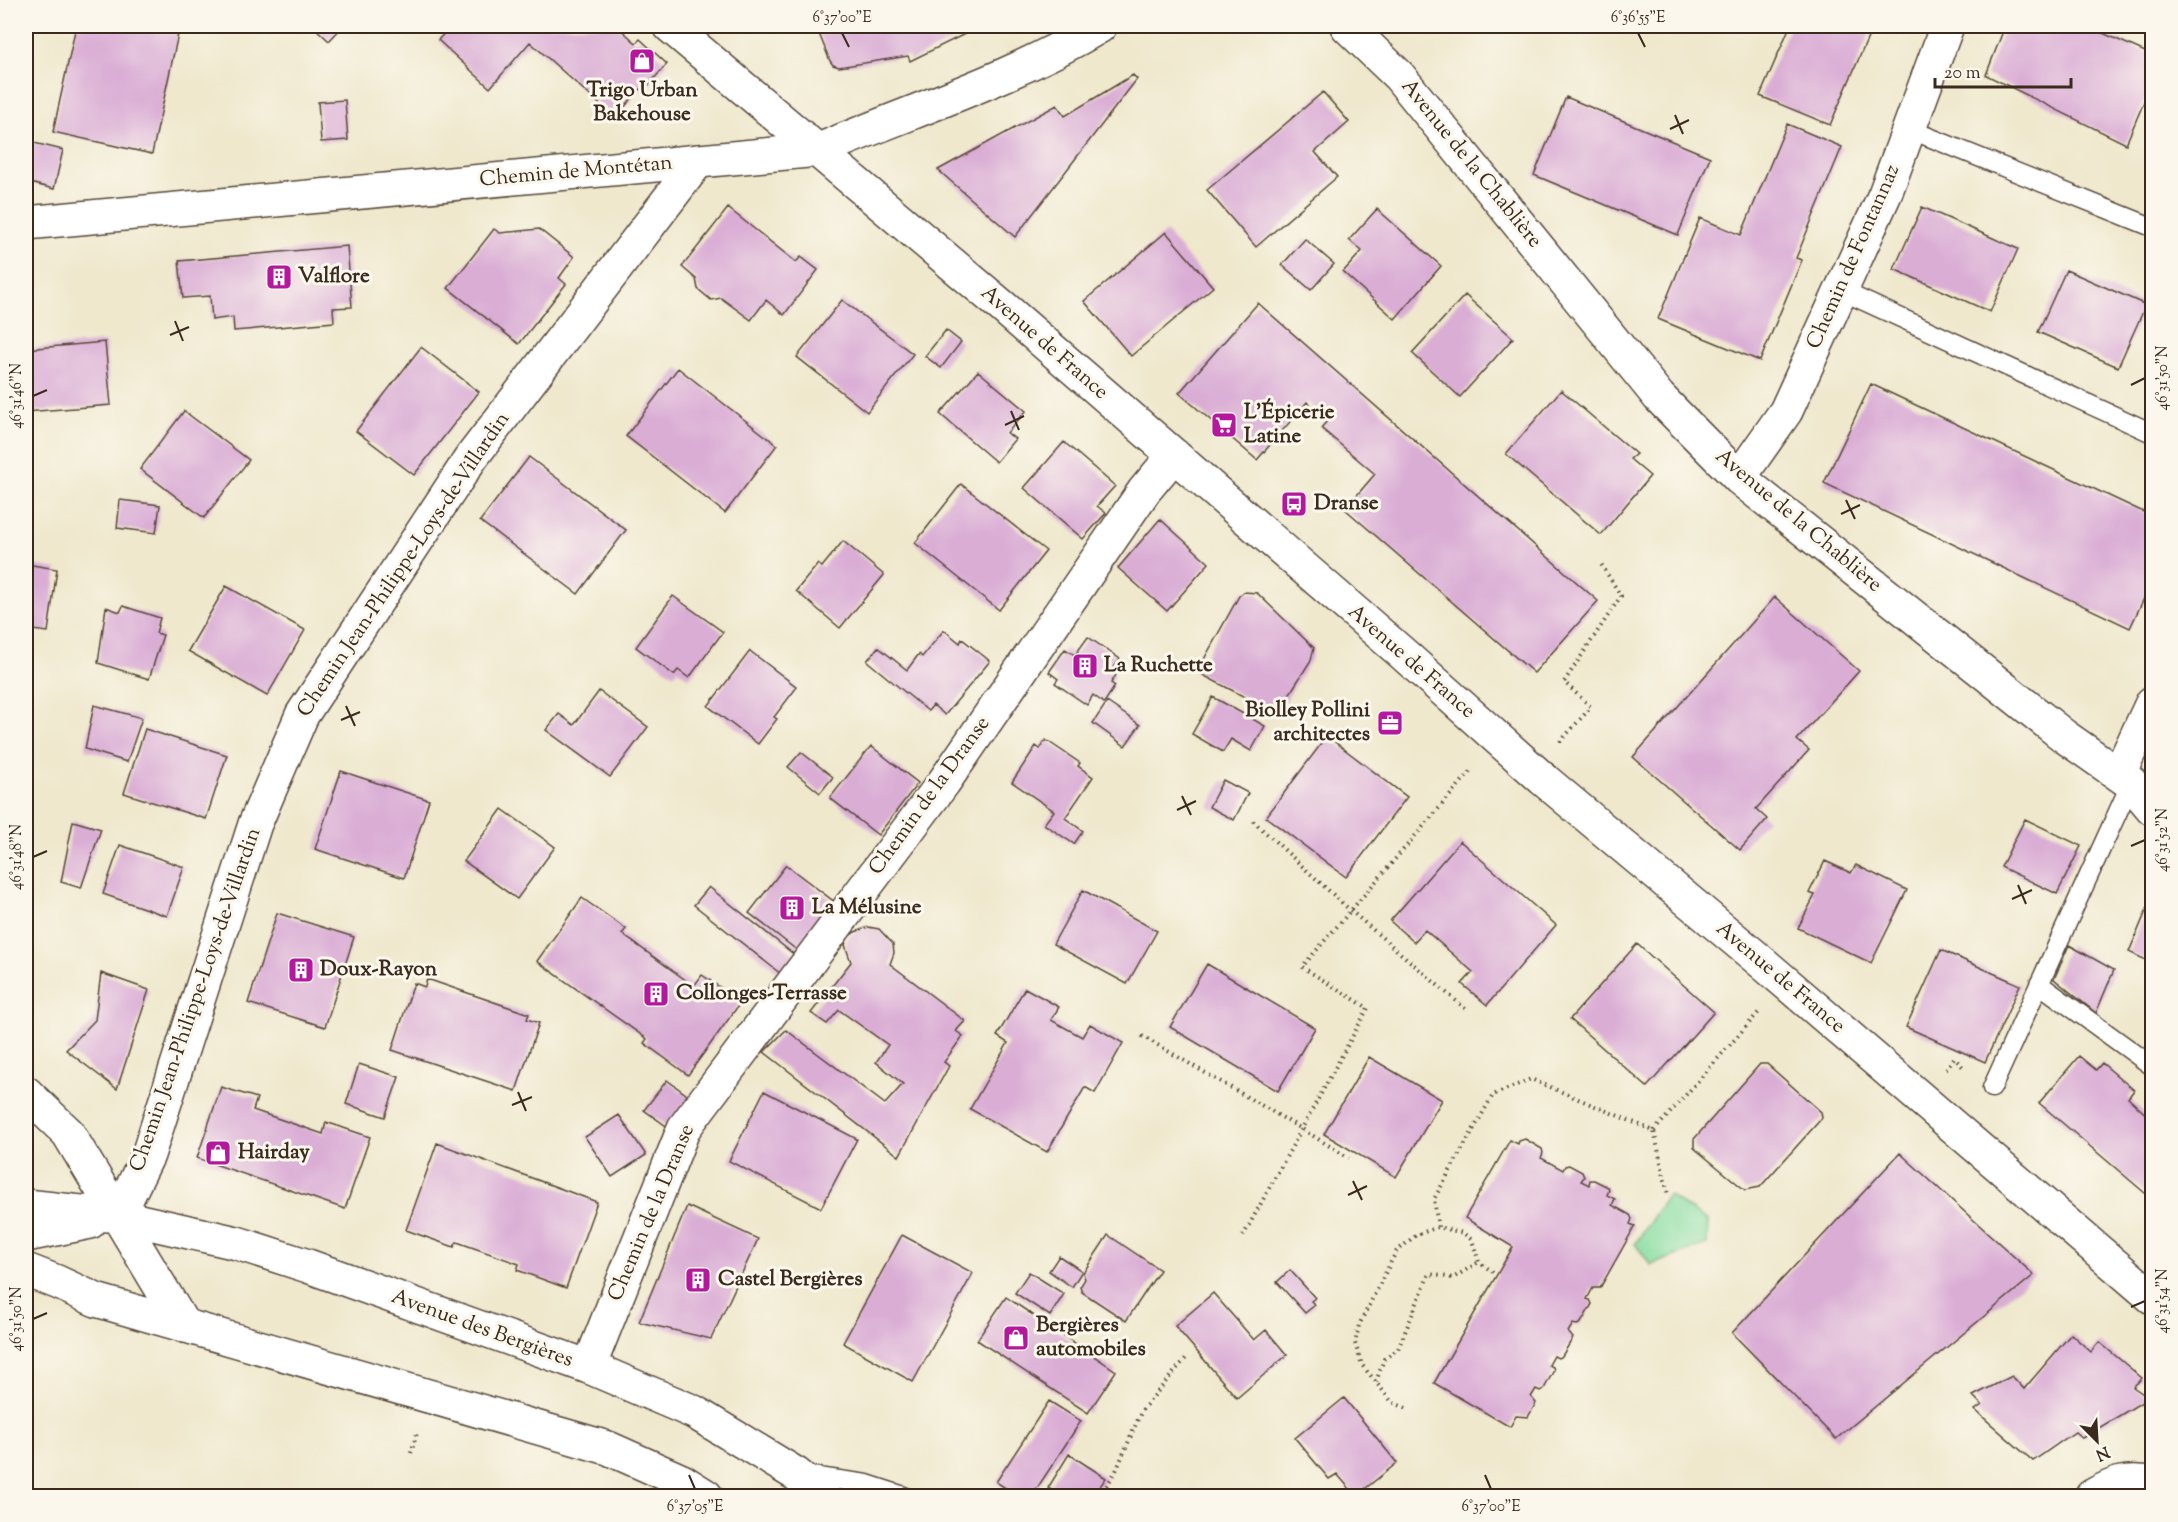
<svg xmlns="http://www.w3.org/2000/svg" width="2178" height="1522" font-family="'Sorts Mill Goudy',serif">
<rect width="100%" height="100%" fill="#fbf7ec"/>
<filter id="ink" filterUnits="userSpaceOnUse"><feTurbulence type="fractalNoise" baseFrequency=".0167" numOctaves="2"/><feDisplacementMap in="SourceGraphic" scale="12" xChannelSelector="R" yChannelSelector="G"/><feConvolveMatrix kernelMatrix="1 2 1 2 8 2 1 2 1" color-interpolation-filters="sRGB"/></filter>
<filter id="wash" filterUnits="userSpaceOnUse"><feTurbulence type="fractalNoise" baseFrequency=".008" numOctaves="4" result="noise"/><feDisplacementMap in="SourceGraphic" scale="24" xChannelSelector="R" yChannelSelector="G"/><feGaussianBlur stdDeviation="1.35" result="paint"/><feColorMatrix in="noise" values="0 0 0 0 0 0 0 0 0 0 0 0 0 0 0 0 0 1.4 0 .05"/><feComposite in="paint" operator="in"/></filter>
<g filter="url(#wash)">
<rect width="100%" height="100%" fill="#efe8cd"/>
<path fill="#86dda1" stroke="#608460" stroke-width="1.5" d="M1668,1195L1708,1221L1707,1244L1651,1265L1635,1244Z"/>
<g id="blocks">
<path fill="#daadd5" d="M76,26H139L178,34L152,154L53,132Z
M313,26H343L329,41Z
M451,26H617L636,43L640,39L667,64L643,91L640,89L615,118L530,42L490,88L438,40Z
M816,26H965L969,32L910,61L908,56L839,67L833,65L830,61Z
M1790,26H1873L1830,125L1760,96Z
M2005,26H2087L2152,55V83L2126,144L1986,75Z
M1133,75L1137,79L1015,237L938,170L1057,105L1065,116Z
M1323,92L1349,122L1315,152L1337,177L1256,247L1207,190Z
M1566,97L1710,157L1678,235L1534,175Z
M345,100L348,140L321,142L318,102Z
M1787,124L1842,147L1796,258L1802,260L1760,361L1658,319L1700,218L1741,235Z
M26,141L63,150L54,189L26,182Z
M1922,207L2018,249L1990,312L1894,269Z
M728,208L796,262L801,257L818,270L784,315L766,300L751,320L721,298L711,300L698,289L696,279L682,267Z
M1377,209L1441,266L1395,319L1343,272L1362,251L1349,240Z
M494,229L500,233L539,229L574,257L559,278L566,284L519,344L448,288Z
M1166,232L1213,287L1131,356L1084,301Z
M1305,239L1334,264L1311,290L1282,265Z
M347,246L352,307L333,308L334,322L234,331L233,317L212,320L210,296L183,298L179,261Z
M2066,270L2146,305L2118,367L2038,332Z
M1465,295L1513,338L1460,397L1412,353Z
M842,300L913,354L867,412L797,357Z
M1258,303L1598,601L1534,673L1345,509L1375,474L1321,428L1327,421L1307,402L1257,460L1179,393Z
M946,330L961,342L941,368L925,356Z
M105,342L111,405L26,412V349Z
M421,347L479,392L414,475L356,431Z
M678,368L777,445L725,513L626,436Z
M978,371L1026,411L1007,433L1015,439L996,462L940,414Z
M1871,384L2152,516V581L2130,628L1824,483Z
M1561,390L1636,454L1630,459L1650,476L1601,535L1506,454Z
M184,411L249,460L204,518L140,469Z
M1064,442L1115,486L1097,506L1106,513L1083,539L1024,488Z
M529,457L626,530L578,594L480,521Z
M961,484L1046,551L999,610L915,543Z
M120,500L160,505L156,533L117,528Z
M1160,519L1209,563L1167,611L1118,568Z
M843,541L884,575L840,628L796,591L818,564L822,567Z
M26,564L57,569L48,632L26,629Z
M226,586L305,630L267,696L188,651Z
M1244,592L1257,593L1314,648L1311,660L1277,714L1197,672L1239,596Z
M673,596L723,632L689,678L678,670L674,675L636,647Z
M1775,597L1859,671L1797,740L1809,750L1756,809L1767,819L1740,850L1633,757Z
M123,606L160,618L156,633L163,635L149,679L98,663L106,607L120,612Z
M944,630L960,643L962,639L990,661L945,715L933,705L928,711L867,661L878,647L907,670L919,654L922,657Z
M1088,637L1120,659L1111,672L1116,675L1111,683L1115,686L1104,703L1093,695L1087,705L1055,683L1058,679L1049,672L1065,649L1075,655Z
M750,651L797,687L774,717L777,719L758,744L708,706Z
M599,691L648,727L610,777L546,730L559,714L574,725Z
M1213,697L1265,726L1251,751L1231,739L1223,752L1192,734Z
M1107,702L1140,725L1125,746L1093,723Z
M94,705L142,718L127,762L85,749Z
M145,729L227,755L206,819L124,793Z
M1327,736L1407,797L1346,877L1266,817Z
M1046,740L1080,763L1078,766L1093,777L1065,818L1083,831L1074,844L1044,824L1054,811L1012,782L1036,746L1040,749Z
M871,746L918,783L878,835L830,798Z
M801,752L833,777L820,793L788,767Z
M341,771L429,800L404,878L315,849Z
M1223,780L1248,793L1234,820L1209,807Z
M502,809L555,847L517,899L464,861Z
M2025,819L2081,846L2057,894L2001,867Z
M73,821L101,829L81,888L61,882Z
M1460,841L1556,925L1487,1005L1462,984L1473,972L1425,930L1414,942L1390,921Z
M120,845L184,867L167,916L103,894Z
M1825,861L1851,873L1856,865L1907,890L1871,963L1798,928L1815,895L1809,893Z
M786,865L836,903L798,951L749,913Z
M709,887L796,956L781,974L694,905Z
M1083,890L1157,931L1127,984L1053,944Z
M2152,897V963L2129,952Z
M582,898L626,929L622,934L694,986L702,975L741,1002L688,1075L644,1043L647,1039L537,961Z
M277,913L354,937L325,1027L248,1003Z
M868,927L879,929L893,944L894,953L890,964L965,1021L956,1031L963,1036L944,1062L949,1066L899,1156L764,1052L786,1030L885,1104L903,1084L876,1062L888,1045L839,1010L827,1024L811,1013L851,962L845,945L848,937L855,932Z
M1637,944L1714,1012L1647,1087L1570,1019Z
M2069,945L2114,970L2096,1013L2054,979Z
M1941,950L2020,985L1985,1062L1906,1027Z
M1207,964L1315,1028L1278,1091L1170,1027Z
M101,973L149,990L117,1089L66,1050L95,1020Z
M427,979L529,1014L527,1019L539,1023L516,1091L392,1050L414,983L425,987Z
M1025,988L1059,1007L1051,1020L1082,1037L1090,1024L1123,1043L1095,1093L1085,1087L1047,1152L970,1109L1008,1043L997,1036Z
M2079,1056L2096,1070L2102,1063L2134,1090L2128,1098L2152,1120V1199L2039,1103Z
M1369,1057L1442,1100L1396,1177L1324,1134Z
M359,1064L399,1077L385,1117L346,1104Z
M1760,1064H1767L1821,1112L1822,1118L1760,1187L1745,1190L1694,1148V1139Z
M667,1080L691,1098L669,1128L644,1110Z
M221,1087L257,1098L253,1110L323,1134L326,1122L370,1137L345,1209L197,1158Z
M764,1091L857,1139L821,1208L729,1161Z
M619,1115L646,1155L612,1177L585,1137Z
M1525,1139L1542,1149L1543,1153L1541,1158L1563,1170L1565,1166L1569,1165L1582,1172L1584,1177L1581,1181L1589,1185L1590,1180H1594L1608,1187L1609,1190L1607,1195L1615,1199L1612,1205L1630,1215L1632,1219L1630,1224L1635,1226L1600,1288H1593L1587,1299L1590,1300L1592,1304L1581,1323L1577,1325L1573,1324L1568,1332L1573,1338L1562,1356L1558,1358L1554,1356L1549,1365L1553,1367L1554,1370L1544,1389L1540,1391L1536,1389L1531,1397L1536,1403L1528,1417L1516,1416L1510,1427L1434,1383L1513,1247L1465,1218L1510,1140L1518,1144L1519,1141Z
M437,1143L597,1202L566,1288L517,1270L519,1264L457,1242L454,1247L406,1230Z
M1900,1153L2034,1275L1836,1439L1732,1333Z
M687,1206L758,1239L711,1339L639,1322Z
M902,1235L973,1273L913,1382L843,1343Z
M1108,1235L1160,1270L1126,1321L1082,1292L1080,1287L1085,1279L1083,1273Z
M1059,1256L1082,1271L1072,1287L1049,1271Z
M1290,1270L1315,1298L1311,1301L1315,1305L1305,1313L1277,1282Z
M1029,1272L1064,1294L1050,1316L1015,1293Z
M1213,1293L1254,1340L1266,1330L1287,1355L1237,1398L1175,1326Z
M1006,1297L1116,1371L1088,1413L977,1340Z
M2071,1334L2091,1352L2099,1342L2142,1378L2133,1387L2149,1398L2082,1438L2075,1432L2033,1461L1975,1410L1982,1405L1973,1396L2012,1376L2024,1389Z
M1344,1398L1397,1463L1356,1496L1337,1474L1329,1479L1295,1438Z
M1049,1401L1081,1421L1032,1496H1018L996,1482Z
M1069,1454L1106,1478L1093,1496H1061L1048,1488Z"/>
</g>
</g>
<g filter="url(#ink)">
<use href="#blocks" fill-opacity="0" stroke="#564638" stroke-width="1.5"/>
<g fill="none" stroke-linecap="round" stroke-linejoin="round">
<defs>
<path id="service" d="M1909,129L2152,227
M1840,290L2152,433
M2039,984L2152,1066
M1992,1088L2131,783
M804,1475L867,1484L904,1496"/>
<path id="minor" d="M670,26L1003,307L1402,653L1543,779L1764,964L2152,1297
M1347,26L1399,76L1659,397L1739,478L2064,736L2131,783L2152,808
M1739,478L1786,411L1885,194L1947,26
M2119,774L2152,703
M118,1216L148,1155L255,824L302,715L471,458L698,161
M589,1367L684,1128L944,782L1144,491L1174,455
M2092,1496C2116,1483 2124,1479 2152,1483"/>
<path id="tertiary" d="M26,223L819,150C913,110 1012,79 1100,26
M26,1093L68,1133L184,1326
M26,1206L118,1216L237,1243L308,1266L589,1367L694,1412L796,1474L823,1496
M26,1235L90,1222
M26,1270L57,1282L96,1300L608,1448L682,1481L706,1496"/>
</defs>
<use href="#service" stroke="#564638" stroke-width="21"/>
<use href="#minor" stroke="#564638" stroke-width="36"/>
<use href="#tertiary" stroke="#564638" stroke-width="36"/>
<path stroke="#564638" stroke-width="4" stroke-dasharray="1.5 4.5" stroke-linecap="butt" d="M1560,742L1591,707L1564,682L1621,596L1601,564
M1253,821L1351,911L1468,1011
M1142,1036L1302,1129L1349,1158
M1946,1069L1954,1058L1965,1069
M1654,1131L1759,1012
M1438,1227L1434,1199L1493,1095L1531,1079L1654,1131L1668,1195
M1243,1236L1368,1008L1302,967L1472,770
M1376,1382L1384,1359L1398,1349L1429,1274L1453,1278L1479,1262
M1406,1408L1392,1402L1362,1365L1355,1343L1359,1325L1396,1252L1416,1235L1438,1227L1463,1233L1472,1240L1479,1262L1497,1275
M411,1453L417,1433
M1100,1496L1116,1471L1142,1410L1186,1358"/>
<use href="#service" stroke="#fff" stroke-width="18"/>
<use href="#minor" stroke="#fff" stroke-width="33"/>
<use href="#tertiary" stroke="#fff" stroke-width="33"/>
</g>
</g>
<path fill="none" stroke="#3b2a1e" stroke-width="2" d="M842,33L849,47M1638,33L1645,47M1675,115L1683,134M1670,129L1689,120M175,321L183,341M170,335L189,327M2131,385L2145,378M33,396L47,390M1011,411L1019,430M1005,425L1024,416M1846,500L1855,519M1841,514L1860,505M346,706L355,726M341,720L360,712M1182,796L1191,815M1177,810L1196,801M2131,846L2145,840M33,857L47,851M2018,885L2026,904M2012,899L2032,890M518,1092L526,1111M512,1105L532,1097M1353,1181L1362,1200M1348,1195L1367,1186M2131,1307L2145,1301M33,1319L47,1313M689,1475L695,1489M1485,1475L1491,1489"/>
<defs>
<symbol id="shop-square" viewBox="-11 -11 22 22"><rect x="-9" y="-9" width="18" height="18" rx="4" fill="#b5179e" stroke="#fbf7ec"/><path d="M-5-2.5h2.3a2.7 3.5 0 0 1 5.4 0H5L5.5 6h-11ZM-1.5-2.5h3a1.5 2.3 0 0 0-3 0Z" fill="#fff"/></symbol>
<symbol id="building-square" viewBox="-11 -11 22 22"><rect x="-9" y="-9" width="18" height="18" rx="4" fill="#b5179e" stroke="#fbf7ec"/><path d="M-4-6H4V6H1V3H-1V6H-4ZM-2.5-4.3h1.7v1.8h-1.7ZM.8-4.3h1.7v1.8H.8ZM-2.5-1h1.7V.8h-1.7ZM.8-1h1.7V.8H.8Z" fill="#fff"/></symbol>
<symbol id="supermarket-square" viewBox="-11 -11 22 22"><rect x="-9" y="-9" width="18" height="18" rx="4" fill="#b5179e" stroke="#fbf7ec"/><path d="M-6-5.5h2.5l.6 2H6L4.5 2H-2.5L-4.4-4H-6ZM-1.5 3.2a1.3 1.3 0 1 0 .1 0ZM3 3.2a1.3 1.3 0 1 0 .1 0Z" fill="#fff"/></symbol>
<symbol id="bus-square" viewBox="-11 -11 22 22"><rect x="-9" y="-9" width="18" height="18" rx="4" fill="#b5179e" stroke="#fbf7ec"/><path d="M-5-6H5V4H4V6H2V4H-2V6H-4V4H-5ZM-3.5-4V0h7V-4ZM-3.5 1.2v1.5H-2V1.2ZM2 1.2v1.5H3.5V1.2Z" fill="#fff"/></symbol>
<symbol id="office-square" viewBox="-11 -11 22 22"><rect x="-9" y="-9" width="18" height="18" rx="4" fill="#b5179e" stroke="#fbf7ec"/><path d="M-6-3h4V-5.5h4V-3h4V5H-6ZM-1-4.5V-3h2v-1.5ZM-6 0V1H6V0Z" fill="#fff"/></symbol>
</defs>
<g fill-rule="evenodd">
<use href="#shop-square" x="627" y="46" width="30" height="30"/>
<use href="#building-square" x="264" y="262" width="30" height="30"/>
<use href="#supermarket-square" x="1209" y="410" width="30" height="30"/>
<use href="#bus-square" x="1279" y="489" width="30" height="30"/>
<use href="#building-square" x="1070" y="651" width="30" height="30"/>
<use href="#office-square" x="1375" y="708" width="30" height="30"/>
<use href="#building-square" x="777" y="893" width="30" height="30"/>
<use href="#building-square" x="286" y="955" width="30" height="30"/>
<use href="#building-square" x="641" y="979" width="30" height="30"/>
<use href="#shop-square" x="203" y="1138" width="30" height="30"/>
<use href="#building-square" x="683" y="1265" width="30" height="30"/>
<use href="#shop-square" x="1001" y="1323" width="30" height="30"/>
</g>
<g text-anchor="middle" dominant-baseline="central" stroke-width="6" stroke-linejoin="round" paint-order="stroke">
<g font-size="21" font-weight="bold" fill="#3b2a1e" stroke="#fbf7ec" text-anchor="start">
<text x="642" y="91" text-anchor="middle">Trigo Urban<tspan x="642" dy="24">Bakehouse</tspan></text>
<text x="298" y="277">Valflore</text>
<text x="1244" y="413">L'Épicerie<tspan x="1244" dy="24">Latine</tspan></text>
<text x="1314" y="504">Dranse</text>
<text x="1104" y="666">La Ruchette</text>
<text x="1370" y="711" text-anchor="end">Biolley Pollini<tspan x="1370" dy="24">architectes</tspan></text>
<text x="812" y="908">La Mélusine</text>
<text x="320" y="970">Doux-Rayon</text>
<text x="676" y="994">Collonges-Terrasse</text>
<text x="238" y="1153">Hairday</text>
<text x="718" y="1280">Castel Bergières</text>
<text x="1036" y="1326">Bergières<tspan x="1036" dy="24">automobiles</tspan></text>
</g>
<g font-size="21" fill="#3b2a1e" stroke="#fbf7ec">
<text transform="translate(1471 164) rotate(51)">Avenue de la Chablière</text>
<text transform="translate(576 172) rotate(-5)">Chemin de Montétan</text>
<text transform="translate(1854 257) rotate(-66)">Chemin de Fontannaz</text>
<text transform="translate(1044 343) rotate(41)">Avenue de France</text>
<text transform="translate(1798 521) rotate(40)">Avenue de la Chablière</text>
<text transform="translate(404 565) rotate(-56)">Chemin Jean-Philippe-Loys-de-Villardin</text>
<text transform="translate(1411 662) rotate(41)">Avenue de France</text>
<text transform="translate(930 796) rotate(-54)">Chemin de la Dranse</text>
<text transform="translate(1780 978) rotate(40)">Avenue de France</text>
<text transform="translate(196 1000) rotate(-71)">Chemin Jean-Philippe-Loys-de-Villardin</text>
<text transform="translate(652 1213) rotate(-67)">Chemin de la Dranse</text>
<text transform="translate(482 1329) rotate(20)">Avenue des Bergières</text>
</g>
</g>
<rect width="2178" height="1522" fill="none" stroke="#fbf7ec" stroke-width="66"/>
<g transform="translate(2097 1441) rotate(156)" stroke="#fbf7ec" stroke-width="4.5" paint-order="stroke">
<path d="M0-4.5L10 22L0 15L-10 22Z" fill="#3b2a1e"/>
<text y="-9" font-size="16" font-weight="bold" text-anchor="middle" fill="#3b2a1e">N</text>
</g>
<path d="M1935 78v9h136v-9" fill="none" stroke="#3b2a1e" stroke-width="3"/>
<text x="1944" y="78" font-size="18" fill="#3b2a1e" stroke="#fbf7ec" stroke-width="4.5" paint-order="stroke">20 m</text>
<rect x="33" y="33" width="2112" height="1456" fill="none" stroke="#3b2a1e" stroke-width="2"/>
<g font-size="15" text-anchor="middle" fill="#3b2a1e">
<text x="842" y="22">6°37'00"E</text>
<text x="1638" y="22">6°36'55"E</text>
<text transform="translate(2162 378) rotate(-90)" y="5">46°31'50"N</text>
<text transform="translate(16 396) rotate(-90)" y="5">46°31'46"N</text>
<text transform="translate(2162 840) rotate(-90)" y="5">46°31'52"N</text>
<text transform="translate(16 857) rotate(-90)" y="5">46°31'48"N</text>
<text transform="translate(2162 1301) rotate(-90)" y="5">46°31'54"N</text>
<text transform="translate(16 1319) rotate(-90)" y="5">46°31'50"N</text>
<text x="695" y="1511">6°37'05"E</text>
<text x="1491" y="1511">6°37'00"E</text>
</g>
</svg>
